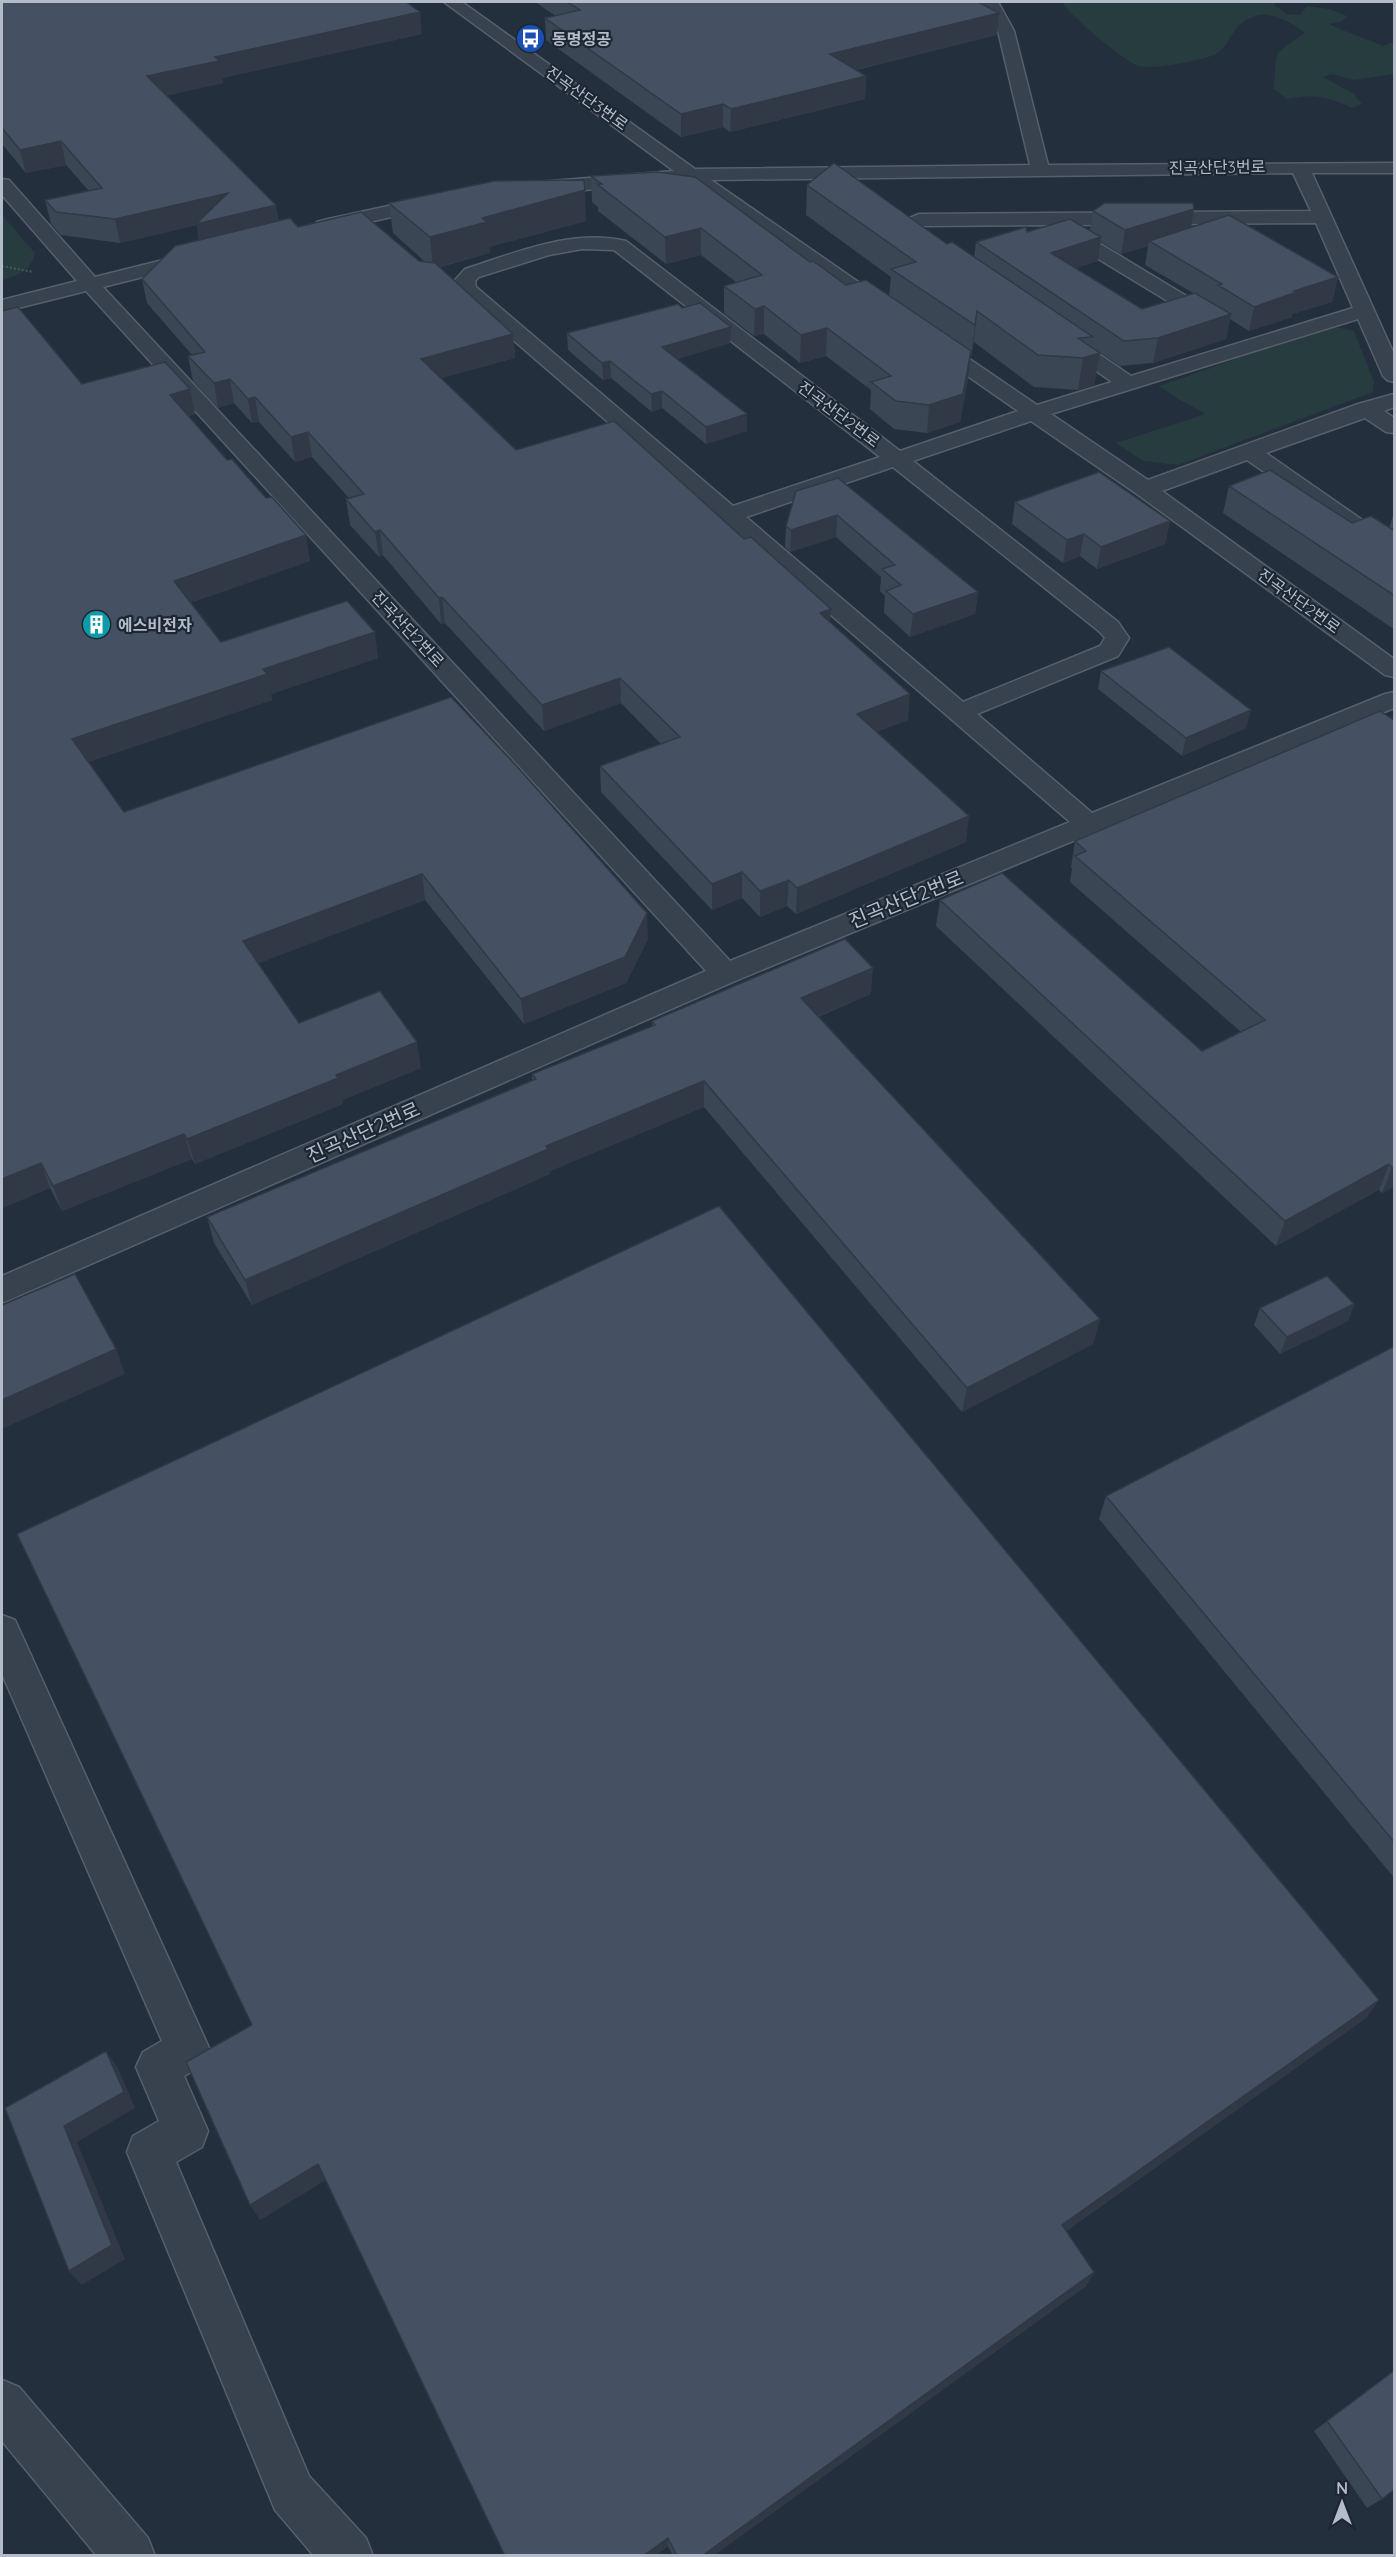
<svg xmlns="http://www.w3.org/2000/svg" width="1396" height="2557" font-family="Quicksand,'Noto Sans KR',sans-serif">
<rect width="100%" height="100%" fill="#242f3e"/>
<path fill="#263c3f" d="M1062,2H1276L1274,5L1287,14L1300,15L1307,6L1329,9L1347,16L1342,21L1329,24C1347,33 1365,38 1383,46L1394,42V74L1354,80L1331,74L1323,77L1354,94L1362,104L1352,108C1327,97 1314,93 1287,99L1274,89C1277,47 1271,57 1305,33C1294,23 1271,11 1255,16C1228,26 1233,44 1216,54C1205,60 1152,70 1139,66C1125,62 1069,15 1062,2Z
M2,215L35,253C31,271 17,276 2,280Z
M1331,326L1354,331L1374,382L1373,392L1178,465L1143,461L1116,443L1206,414L1178,399L1159,386Z"/>
<g fill="none" stroke-linecap="round" stroke-linejoin="round">
<defs>
<path id="minor" d="M444,2H462L695,169L1030,165L998,31L982,2H998L1014,31L1048,165L1394,163V173H1312L1394,354V382L1387,380L1383,376L1358,319L1051,414L1148,480L1358,404L1394,394V407L1384,411L1394,418V433L1386,432L1365,418L1266,453L1394,542V559L1386,557L1247,460L1162,491L1394,659V677L1385,675L1137,494L1031,421L913,461L1118,622L1129,638L1118,656L977,714L1092,813L1385,694L1394,692V708L735,981L2,1303V1276L706,971L86,291L2,312V300L77,281L2,195V179L9,180L95,277L195,252L202,254L205,258L202,262L103,287L730,961L1070,822L459,293L455,280L465,269C515,253 572,228 626,241L900,451L1018,411L926,347L923,343L926,339L933,337L940,339L1037,405L1112,382L1054,341L1051,337L1054,333L1061,331L1068,333L1131,376L1353,308L1316,223L1069,225L1221,317L1224,321L1221,325H1207L1054,232L1051,228L1054,225L922,226L915,230L939,248L936,252C922,256 898,242 895,227L898,223L919,214L1311,211L1293,173L711,180L893,306L896,310L893,314H879L687,181L539,194L532,192L530,188L532,184L539,182L674,171ZM582,249L614,250L880,457L733,506L476,287L475,281L479,277L549,255ZM893,467L1100,632L1105,638L1100,646L963,702L746,517Z
M434,196L441,198L443,202L441,206L324,232L317,230L314,226L317,222L324,220Z
M2,1615L15,1620L210,2050L203,2065L184,2076L208,2131L202,2147L176,2162L309,2476L366,2538L373,2556H314L275,2510L127,2152L133,2136L159,2121L136,2067L143,2052L162,2041L2,1674Z
M2,2380L19,2387L148,2538L155,2556H97L2,2441Z"/>
</defs>
<use href="#minor" stroke="#565f6c" stroke-width="3"/>
<path stroke="#44595c" stroke-width="2" stroke-dasharray="2 2" stroke-linecap="butt" d="M2,266L33,272"/>
<use href="#minor" fill="#38414e" fill-rule="evenodd"/>
</g>
<path fill="#3b4654" fill-rule="evenodd" d="M2,2L422,34L222,78L223,83L167,95L279,221L298,227L419,261L425,262L393,233L389,203L586,221L489,247L490,253L440,267L513,334L515,358L441,378L516,450L830,622L908,720L876,732L966,842L796,914L787,906L760,917L742,898L712,910L601,792L600,766L661,744L621,703L544,731L445,623L441,624L383,555L379,557L350,525L346,499L349,498L312,457L295,462L259,422L252,423L234,403L218,408L193,381L188,356L192,355L147,303L142,279L199,240L197,225L120,243L61,235L51,224L45,200L89,191L66,165L26,173L2,144Z
M535,2H978L999,13L997,35L856,70L866,76L865,99L730,132L723,127L681,137L546,40L545,18L556,16Z
M591,176L810,262L846,285L889,296L891,277L806,215L807,185L947,244L974,258L976,242L1027,232L1090,231L1093,211L1190,228L1338,277L1332,302L1292,314V317L1249,331L1230,319L1226,339L1153,363L1120,366L1092,347V348L1100,353L1094,385L1078,390L1034,387L974,342L971,357L970,356L968,379L960,422L927,433L894,429L870,409L871,390L826,356L800,363L764,334L754,336L724,313V286L736,282L701,255L666,264L598,211V207L592,202ZM1101,242L1121,254L1148,246L1145,265L1193,293L1142,309L1076,268L1098,261Z
M682,308L731,327L730,343L677,359L747,414V431L706,444L662,408L652,412L611,378L603,380L568,350L567,333Z
M2,311L82,384L190,389L195,414L189,416L310,561L190,603L221,642L378,658L271,694L272,700L88,762L124,812L451,697L648,939L626,983L524,1024L425,900L258,963L299,1023L421,1068L342,1100L343,1104L195,1164L192,1159L62,1211L50,1188L2,1208Z
M1229,486L1352,523L1389,528L1395,509V630L1223,513Z
M796,491L978,592L975,614L910,637L884,613L885,596L880,591L881,577L836,537L790,552L785,547L786,526Z
M1015,502L1170,521L1165,544L1097,569L1080,556L1063,563L1012,524Z
M1101,671L1246,728L1182,756L1098,689Z
M1395,721V1186L1382,1193L1379,1190L1276,1246L936,926L940,900L1202,1051L1241,1032L1070,882L1072,869L1071,867L1075,841Z
M871,994L818,1017L1100,1319L1093,1344L962,1412L704,1107L550,1171V1174L252,1305L214,1243L207,1217L532,1080V1074L652,1026V1021Z
M1354,1304L1348,1321L1280,1354L1254,1325L1260,1308Z
M1395,1346V1879L1099,1519L1106,1496Z
M1379,2000L1366,2018L1066,2231L1094,2272L1086,2286L713,2556H673L668,2546L655,2556H505L325,2180L260,2220L186,2062Z
M1395,2370L1382,2499L1367,2508L1314,2431Z"/>
<path fill="#303945" d="M420,12L422,34L222,78L223,83L152,99L147,76L215,57Z
M999,13L997,35L829,76L830,54Z
M866,76L865,99L730,132L731,109Z
M723,104V127L681,137V114Z
M61,141L66,165L26,173L20,150Z
M585,190L586,221L489,247L490,253L433,268L430,237L482,218Z
M228,193L276,205L280,228L201,248L197,225L120,243L115,219Z
M1194,209L1190,233L1149,241L1148,246L1121,254L1125,230Z
M701,228V255L666,264L665,237Z
M1101,237L1098,261L1048,277L1051,253Z
M1338,277L1332,302L1292,314V317L1249,331L1254,307L1294,291Z
M764,306V334L754,336L755,309Z
M977,311L974,342L971,357L975,325Z
M1231,314L1226,339L1153,363L1158,338Z
M731,327L730,343L662,364V347Z
M827,328L826,356L800,363L801,335Z
M513,334L515,358L423,383L421,359Z
M971,351L968,379L960,422L927,433L929,405Z
M1100,353L1094,385L1078,390L1083,358Z
M610,361L611,378L603,380L602,363Z
M230,379L234,403L218,408L214,383Z
M190,389L195,414L176,419L170,395Z
M662,391V408L652,412L651,394Z
M255,397L259,422L252,423L248,399Z
M747,414V431L706,444V427Z
M308,432L312,457L295,462L291,437Z
M837,515L836,537L790,552L791,530Z
M1170,521L1165,544L1097,569L1101,547Z
M380,530L383,555L379,557L375,532Z
M1084,534L1080,556L1063,563L1067,540Z
M306,535L310,561L179,607L174,581Z
M978,592L975,614L910,637L913,614Z
M442,597L445,623L441,624L439,598Z
M831,609L829,634L820,613Z
M375,632L378,658L271,694L272,700L80,765L72,739L263,669Z
M620,678L621,703L544,731L542,705Z
M910,694L908,720L855,740L857,714Z
M1251,710L1246,728L1182,756L1186,738Z
M969,816L966,842L796,914L797,888Z
M742,872V898L712,910V884Z
M422,874L425,900L249,967L243,941Z
M789,880L787,906L760,917V891Z
M647,913L648,939L626,983L524,1024L521,999Z
M873,968L871,994L799,1024L801,998Z
M417,1042L421,1068L342,1100L343,1104L195,1164L187,1139L336,1075Z
M704,1081V1107L550,1171V1174L252,1305L245,1280L546,1146Z
M184,1134L192,1159L62,1211L53,1186Z
M41,1163L50,1188L2,1208V1179Z
M1389,1164L1379,1190L1276,1246L1285,1221Z
M1395,1166V1186L1382,1193L1392,1168Z
M1354,1304L1348,1321L1280,1354L1287,1337Z
M1100,1319L1093,1344L962,1412L967,1388Z
M116,1349L125,1374L2,1429V1400Z
M1379,2000L1366,2018L1054,2239L1062,2225Z
M106,2051L118,2068L135,2108L77,2142L125,2259L82,2285L69,2271L64,2126Z
M318,2164L326,2180L260,2220L250,2205Z
M1094,2272L1086,2286L713,2556H702Z
M668,2538V2546L655,2556H643Z"/>
<path fill="#455162" stroke="#303945" stroke-width="1.5" d="M2,2H406L420,12L215,57L219,61L147,76L276,205L196,224L228,193L115,219L56,212L45,200L102,188L61,141L20,150L2,128Z
M567,2H978L999,13L830,54L866,76L731,109L723,104L681,114L545,18L580,10Z
M834,163L947,244L952,242L1093,337L1078,338L1100,353L1083,358L1038,355L977,311L975,325L891,269L916,262L807,185Z
M657,172L695,177L810,262L813,261L846,285L866,280L971,351L963,394L929,405L896,401L871,382L891,376L827,328L801,335L764,306L755,309L724,286L762,275L701,228L665,237L597,184H602L591,176Z
M584,180L585,190L482,218L487,222L430,237L389,203L494,181Z
M1105,203H1193L1194,209L1125,230L1093,211Z
M361,212L419,261L435,263L513,334L421,359L516,450L614,421L744,539L751,537L831,609L820,613L910,694L857,714L969,816L797,888L789,880L760,891L742,872L712,884L600,766L680,737L620,678L542,705L442,597L439,598L380,530L375,532L346,499L364,494L308,432L291,437L255,397L248,399L230,379L214,383L188,356L205,352L142,279L175,246L290,218L298,227Z
M1229,215L1338,277L1294,291L1297,292L1254,307L1218,285L1222,284L1149,241Z
M1070,219L1101,237L1051,253L1142,309L1195,293L1231,314L1158,338L1124,341L976,242L1026,227L1027,232Z
M700,303L731,327L662,347L747,414L706,427L662,391L651,394L610,361L602,363L567,333L678,304L682,308Z
M18,307L82,384L165,362L190,389L170,395L227,460L232,459L266,498L272,497L306,535L174,581L221,642L347,601L375,632L263,669L267,674L72,739L124,812L451,697L512,761L647,913L625,957L521,999L422,874L243,941L299,1023L380,991L417,1042L336,1075L338,1078L187,1139L184,1134L53,1186L41,1163L2,1179V311Z
M1270,470L1352,523L1371,516L1395,531V596L1229,486Z
M1099,472L1170,521L1101,547L1084,534L1067,540L1015,502Z
M838,478L978,592L913,614L886,591L901,585L882,569L895,565L837,515L791,530L786,526L796,491Z
M1169,647L1251,710L1186,738L1101,671Z
M1380,711L1395,721V1166L1392,1168L1389,1164L1285,1221L940,900L1002,873L1202,1051L1265,1020L1075,856L1086,851L1075,841Z
M845,939L873,968L801,998L1100,1319L967,1388L704,1081L546,1146L548,1149L245,1280L207,1217L536,1079L532,1074L655,1025L652,1021Z
M719,1206L1379,2000L1062,2225L1094,2272L702,2556H677L668,2538L643,2556H505L318,2164L250,2205L186,2062L252,2025L17,1534Z
M75,1274L116,1349L2,1400V1305Z
M1327,1276L1354,1304L1287,1337L1260,1308Z
M1395,1346V1843L1106,1496Z
M106,2051L124,2092L64,2126L112,2245L69,2271L5,2108Z
M1395,2370V2489L1382,2499L1327,2421Z"/>
<defs>
<symbol id="bus-disc" viewBox="-11 -11 22 22"><circle r="9.5" fill="#1a4fb4" stroke="#1d2633"/><path d="M-5-6H5V4H4V6H2V4H-2V6H-4V4H-5ZM-3.5-4V0h7V-4ZM-3.5 1.2v1.5H-2V1.2ZM2 1.2v1.5H3.5V1.2Z" fill="#fff"/></symbol>
<symbol id="building-disc" viewBox="-11 -11 22 22"><circle r="9.5" fill="#0f9aa8" stroke="#1d2633"/><path d="M-4-6H4V6H1V3H-1V6H-4ZM-2.5-4.3h1.7v1.8h-1.7ZM.8-4.3h1.7v1.8H.8ZM-2.5-1h1.7V.8h-1.7ZM.8-1h1.7V.8H.8Z" fill="#fff"/></symbol>
</defs>
<g fill-rule="evenodd">
<use href="#bus-disc" x="514" y="22" width="33" height="33"/>
<use href="#building-disc" x="80" y="608" width="33" height="33"/>
</g>
<g text-anchor="middle" dominant-baseline="central" stroke-width="4.5" stroke-linejoin="round" paint-order="stroke">
<g font-size="16" font-weight="bold" fill="#b4bcc9" stroke="#1d2633" text-anchor="start">
<text x="552" y="39">동명정공</text>
<text x="118" y="625">에스비전자</text>
</g>
<g font-size="16" fill="#b4bcc9" stroke="#1d2633">
<text transform="translate(587 98) rotate(36)">진곡산단3번로</text>
<text transform="translate(1217 167) rotate(-1)">진곡산단3번로</text>
<text transform="translate(839 414) rotate(37)">진곡산단2번로</text>
<text transform="translate(1299 601) rotate(36)">진곡산단2번로</text>
<text transform="translate(408 629) rotate(47)">진곡산단2번로</text>
</g>
<g font-size="20" fill="#b4bcc9" stroke="#1d2633">
<text transform="translate(906 899) rotate(-22)">진곡산단2번로</text>
<text transform="translate(363 1132) rotate(-24)">진곡산단2번로</text>
</g>
</g>
<rect width="1396" height="2557" fill="none" stroke="#b4bcc9" stroke-width="6"/>
<g transform="translate(1342 2503)" stroke="#1d2633" stroke-width="4.5" paint-order="stroke">
<path d="M0-4.5L10 22L0 15L-10 22Z" fill="#b4bcc9"/>
<text y="-9" font-size="16" font-weight="bold" text-anchor="middle" fill="#b4bcc9">N</text>
</g>
</svg>
